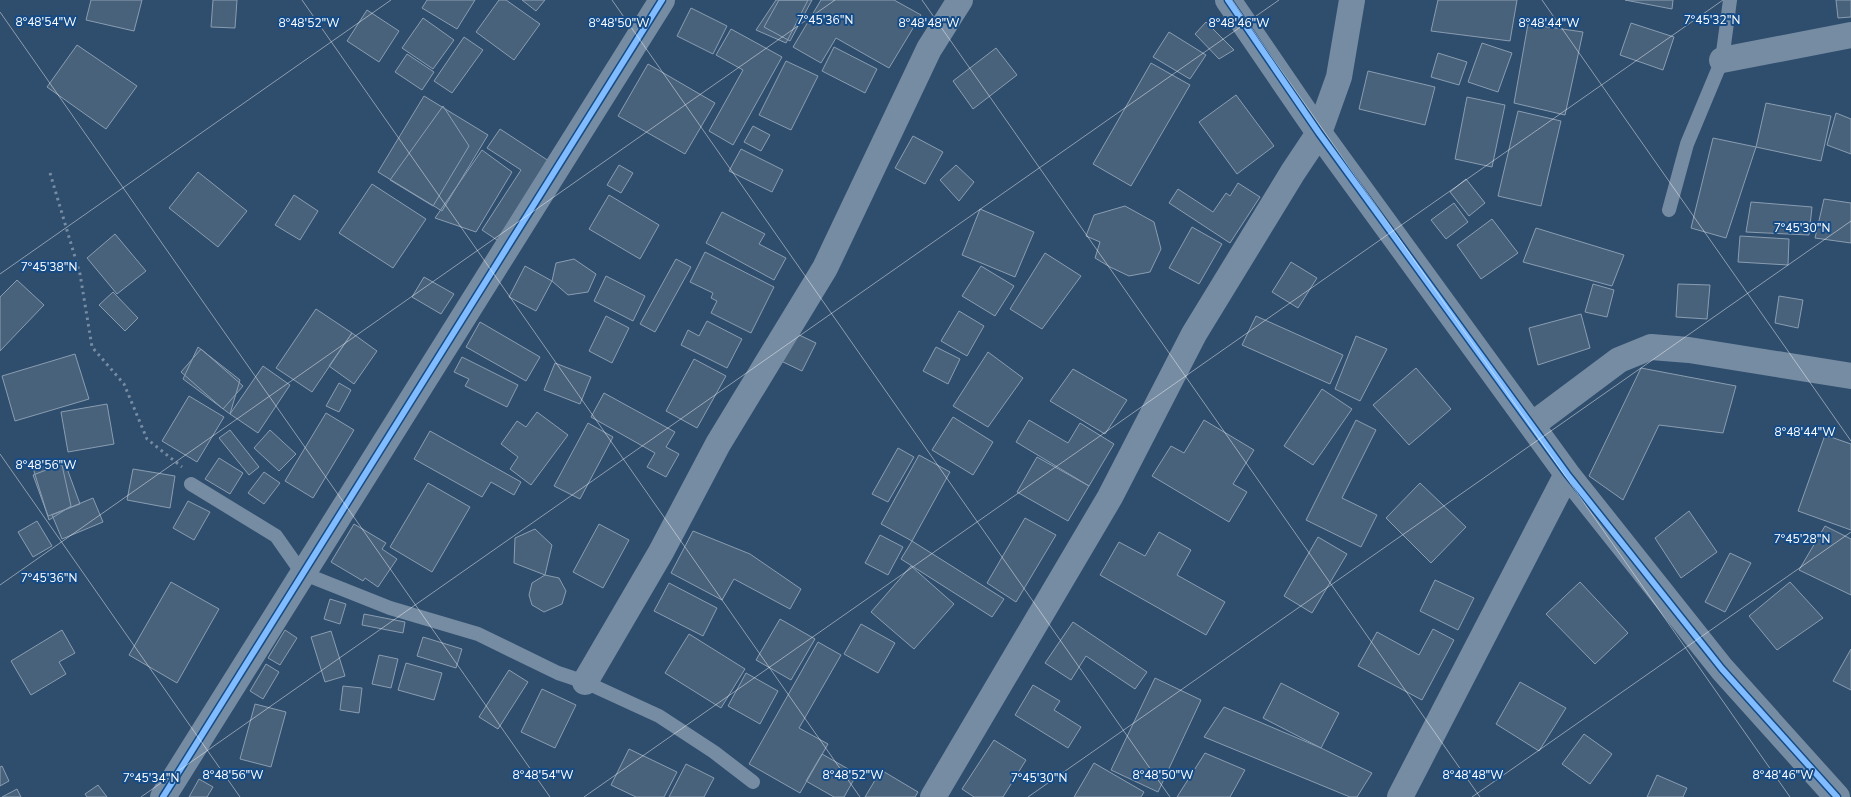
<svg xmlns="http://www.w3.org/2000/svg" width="1851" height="797" font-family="'Nunito Sans',sans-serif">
<rect width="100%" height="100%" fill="#2f4d6d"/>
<path fill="#49627c" stroke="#899db1" d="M91,0H142L134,31L86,20Z
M213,0H237L235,28L211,27Z
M427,0H475L457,29L422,8Z
M499,0H506L540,24L514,60L476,32Z
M522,0H545L536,11Z
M776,0H808L786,43L756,30Z
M779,0H812L790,41L764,27Z
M821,0H894L921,15L889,68L836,38L821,63L793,47Z
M1438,0H1517L1510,41L1431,31Z
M1625,0H1673L1672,9Z
M1836,0H1851V17L1838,18Z
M691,8L727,26L713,54L677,36Z
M367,10L399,31L379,62L347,41Z
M423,18L454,40L433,69L402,48Z
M1206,22L1234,50L1219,59L1195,34Z
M1631,23L1674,37L1663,70L1620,55Z
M1528,24L1583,32L1565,115L1514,103Z
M731,29L782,57L733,145L709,131L743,70L716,55Z
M1169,32L1206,55L1190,79L1153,57Z
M464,37L483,50L452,93L434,81Z
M1482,43L1512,53L1498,92L1468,82Z
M77,45L137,86L106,129L47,87Z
M834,47L877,69L865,93L822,71Z
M996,48L1017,75L973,109L953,81Z
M1438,53L1467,62L1459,85L1431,77Z
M407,54L434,72L422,90L395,72Z
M786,61L818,76L791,130L759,115Z
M1151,63L1190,85L1131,186L1093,164Z
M648,64L715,103L685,154L618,116Z
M1368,71L1435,87L1425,125L1359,109Z
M1236,95L1274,146L1237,174L1199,122Z
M424,96L488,135L442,211L378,172Z
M1467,97L1505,105L1492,167L1455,159Z
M1766,103L1831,116L1821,161L1756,147Z
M443,106L469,146L433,206L390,180Z
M1518,111L1561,121L1541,206L1498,196Z
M1836,113L1851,119V154L1827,145Z
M753,126L770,135L761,151L744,142Z
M500,129L552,163L500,242L482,230L521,170L487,148Z
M913,136L943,152L925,184L895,168Z
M1713,138L1756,147L1726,238L1691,228Z
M741,149L783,170L772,192L729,171Z
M482,150L512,172L476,232L435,218Z
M619,165L633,173L621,193L607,185Z
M956,165L974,182L959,201L940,180Z
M198,172L247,211L218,247L169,208Z
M1466,179L1485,203L1469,216L1450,192Z
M1238,183L1260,197L1230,243L1169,203L1178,189L1213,212L1226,193L1230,196Z
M372,184L426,219L393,268L339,233Z
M294,195L318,211L300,240L275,225Z
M609,195L659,225L640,259L589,229Z
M1824,199L1851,203V243L1815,238Z
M1751,202L1812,207L1809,235L1746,232Z
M1454,203L1468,222L1446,239L1431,220Z
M1125,206L1154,222L1161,249L1150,272L1129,276L1110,267L1095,258L1100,242L1086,236L1094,215Z
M980,209L1034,232L1015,277L962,255Z
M722,212L765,234L759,244L786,258L774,280L706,243Z
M1492,219L1518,253L1481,279L1457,245Z
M1192,227L1222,244L1199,284L1169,268Z
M1536,228L1624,255L1612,286L1523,262Z
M115,234L146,271L117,294L87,258Z
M1740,236L1789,239L1788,265L1738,262Z
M705,252L774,287L751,333L711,313L717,301L711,298L713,293L690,282Z
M1045,253L1081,276L1042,329L1010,309Z
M574,259L596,274L588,292L568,295L552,281L556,263Z
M676,259L691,267L655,332L640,324Z
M1291,262L1317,278L1298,308L1272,292Z
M525,266L552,281L536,311L509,297Z
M981,266L1014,286L995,316L962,296Z
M606,276L645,296L633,321L594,301Z
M424,277L454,294L441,314L412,297Z
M17,280L44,305L0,351V297Z
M1593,284L1614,290L1607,317L1585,312Z
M1678,284L1710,285L1707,319L1676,317Z
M113,292L138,318L125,331L99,305Z
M1779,296L1803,300L1798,328L1775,323Z
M316,309L352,333L312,392L276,368Z
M959,311L984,326L967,356L941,341Z
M1581,314L1590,348L1538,365L1529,328Z
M606,316L629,328L612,363L589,351Z
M1256,316L1343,355L1330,384L1242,345Z
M707,321L742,339L727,368L681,345L688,330L699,336Z
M480,322L540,357L526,381L466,347Z
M352,333L377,351L354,384L329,366Z
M795,333L816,343L802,371L781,361Z
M1356,336L1387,349L1360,401L1335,389Z
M198,347L240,380L230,414L183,379Z
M936,347L960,359L948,384L923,371Z
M201,349L243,386L223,409L181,372Z
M988,352L1023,378L988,427L953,406Z
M75,354L89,399L15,421L2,376Z
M462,357L518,385L507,407L465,386L469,379L454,372Z
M694,359L726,376L697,428L666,411Z
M555,363L591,377L580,404L544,390Z
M263,366L290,385L258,433L230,414Z
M1416,368L1451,409L1409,445L1373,405Z
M1641,368L1736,386L1723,433L1659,425L1623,500L1589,476Z
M1073,369L1127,400L1105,434L1050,401Z
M339,383L351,390L339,412L326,406Z
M1322,389L1352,409L1313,465L1284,446Z
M604,393L675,432L666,447L679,454L666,477L647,467L655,453L591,417Z
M189,396L224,417L197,462L162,441Z
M107,404L114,444L68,452L61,412Z
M537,412L568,435L531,485L510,469L518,457L501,444L517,421L526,427Z
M326,413L354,430L313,498L285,481Z
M953,417L993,442L973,475L932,450Z
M1029,420L1068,443L1080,423L1114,444L1089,486L1016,442Z
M1204,420L1254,450L1233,484L1247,492L1229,522L1152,476L1171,446L1184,453Z
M1356,420L1376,430L1342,498L1377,515L1361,547L1306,520Z
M588,423L613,437L580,499L554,486Z
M230,430L259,467L249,475L219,438Z
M270,430L296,454L279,471L254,448Z
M430,431L521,482L514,495L491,482L482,497L414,459Z
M1825,435L1851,444V530L1798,511Z
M898,448L914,457L888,502L872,494Z
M919,455L950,472L912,541L881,524Z
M1037,457L1089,486L1068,521L1017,492Z
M219,458L243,473L230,494L205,479Z
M65,463L80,504L48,516L33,475Z
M62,465L71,506L49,520L33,468Z
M133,469L175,476L170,508L127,500Z
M264,472L280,483L264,504L248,493Z
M428,483L470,507L432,572L390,547Z
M1420,483L1466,527L1431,563L1386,518Z
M93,498L103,522L62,539L52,515Z
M188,501L210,512L194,540L173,528Z
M1689,511L1717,552L1681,578L1655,538Z
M1025,518L1056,535L1016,602L987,583Z
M37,521L52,546L33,557L18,532Z
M354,524L386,543L382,549L397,559L378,587L365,578L363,581L331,562Z
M599,524L629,540L603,588L573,572Z
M1825,526L1851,539V595L1799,570Z
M535,529L552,545L545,575L514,563L515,538Z
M693,531L750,554L801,589L790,609L734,579L722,600L671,573Z
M1159,532L1191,550L1177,575L1225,602L1206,635L1100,575L1119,542L1145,556Z
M880,535L903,547L888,575L865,563Z
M1318,537L1347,554L1312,613L1284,596Z
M912,541L1004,599L992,617L901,559Z
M1730,553L1751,563L1725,612L1705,602Z
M911,566L954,604L914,649L871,612Z
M545,575L559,578L566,591L562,604L544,612L532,605L529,595L532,583Z
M1435,580L1474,598L1458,630L1420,611Z
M171,582L219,609L177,683L129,655Z
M1580,582L1628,633L1595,664L1546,614Z
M1790,582L1823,618L1777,650L1749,616Z
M669,583L717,608L703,636L654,611Z
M330,599L346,604L340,624L324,619Z
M364,614L405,622L403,633L362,625Z
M780,619L815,639L791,680L756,660Z
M1073,622L1147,672L1135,689L1086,656L1071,680L1045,663Z
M861,624L895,643L878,673L844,654Z
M1433,629L1454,640L1422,700L1358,666L1377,632L1419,655Z
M62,630L75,653L59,662L66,674L31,695L11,661Z
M285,630L297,638L280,665L268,658Z
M331,631L345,676L325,682L311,637Z
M689,634L745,669L721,708L665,673Z
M423,637L462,649L456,668L417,656Z
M818,642L841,655L799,728L828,744L800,793L749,764Z
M1851,649V690L1833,681Z
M379,655L398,659L391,688L372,684Z
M406,663L442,673L434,700L398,690Z
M266,664L279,672L263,699L250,691Z
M509,670L528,682L498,729L479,717Z
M746,673L778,691L760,724L728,706Z
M1155,678L1201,700L1158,792L1111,770Z
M1520,682L1566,708L1539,751L1496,724Z
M1281,683L1339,713L1321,748L1263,718Z
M1033,685L1060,701L1054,710L1081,727L1068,748L1015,715Z
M343,686L362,688L359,713L340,710Z
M542,689L576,705L555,748L521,732Z
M255,704L286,712L271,767L240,759Z
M1224,707L1321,748L1372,773L1357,797H1350L1204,737Z
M1584,734L1612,754L1590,784L1562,764Z
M994,740L1026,760L1003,797H974L962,789Z
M629,749L677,772L664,797H636L611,785Z
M1205,753L1245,770L1230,797H1177Z
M822,754L857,774L844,797H834L806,781Z
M1094,763L1144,792L1141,797H1074Z
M686,764L714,778L704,797H669Z
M2,766L9,781L0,786V767Z
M881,770L918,792L915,797H865Z
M1657,775L1687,788L1683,797H1647Z
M199,779L213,787L207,797H189Z
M98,785L107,797H87L85,794Z
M17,789L21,797H2Z"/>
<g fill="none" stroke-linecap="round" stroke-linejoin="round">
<path stroke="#768ca3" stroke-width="3" stroke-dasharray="2.5 4" stroke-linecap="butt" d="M50,173L80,274L92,347L124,384L147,439L182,467"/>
<path stroke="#768ca3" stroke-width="14" d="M1669,210L1687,144L1722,60L1730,0
M191,484L276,536L302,573L390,608L478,634L558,673L585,682L659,716L714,752L753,782"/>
<path stroke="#768ca3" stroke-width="26" d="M1228,0L1319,133L1567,474L1722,669L1837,797
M1722,60L1851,35
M1532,425L1619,360L1651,347L1689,350L1851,376
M585,682L661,552L718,444L825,268L929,49L960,0
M163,797L662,0
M933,797L1110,497L1194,334L1293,172L1319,133L1339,77L1352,0
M1400,797L1567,474"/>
<defs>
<path id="cycleway" d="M1228,0L1319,133L1567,474L1722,669L1837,797
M163,797L662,0"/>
</defs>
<use href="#cycleway" stroke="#154c87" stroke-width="9"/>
<use href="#cycleway" stroke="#80bcff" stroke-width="6"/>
</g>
<path fill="none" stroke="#fff" stroke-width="1" stroke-opacity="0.45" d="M302,0L860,797M612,0L1170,797M922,0L1480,797M1232,0L1790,797M1542,0L1851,441M0,12L550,797M0,274L391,0M0,454L240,797M0,585L835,0M141,797L1279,0M584,797L1723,0M1028,797L1851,221M1472,797L1851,532"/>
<g font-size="12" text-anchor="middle" fill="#fff" stroke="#154c87" stroke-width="4" stroke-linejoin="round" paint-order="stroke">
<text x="825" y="24">7°45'36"N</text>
<text x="1712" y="24">7°45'32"N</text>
<text x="46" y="26">8°48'54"W</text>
<text x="309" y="27">8°48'52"W</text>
<text x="619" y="27">8°48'50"W</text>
<text x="929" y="27">8°48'48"W</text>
<text x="1239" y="27">8°48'46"W</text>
<text x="1549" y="27">8°48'44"W</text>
<text x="1802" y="232">7°45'30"N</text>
<text x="49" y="271">7°45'38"N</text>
<text x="1805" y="436">8°48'44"W</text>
<text x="46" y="469">8°48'56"W</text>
<text x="1802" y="543">7°45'28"N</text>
<text x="49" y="582">7°45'36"N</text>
<text x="233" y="779">8°48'56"W</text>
<text x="543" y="779">8°48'54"W</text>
<text x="853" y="779">8°48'52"W</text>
<text x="1163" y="779">8°48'50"W</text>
<text x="1473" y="779">8°48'48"W</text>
<text x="1783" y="779">8°48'46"W</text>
<text x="151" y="782">7°45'34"N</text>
<text x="1039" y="782">7°45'30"N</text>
</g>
</svg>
